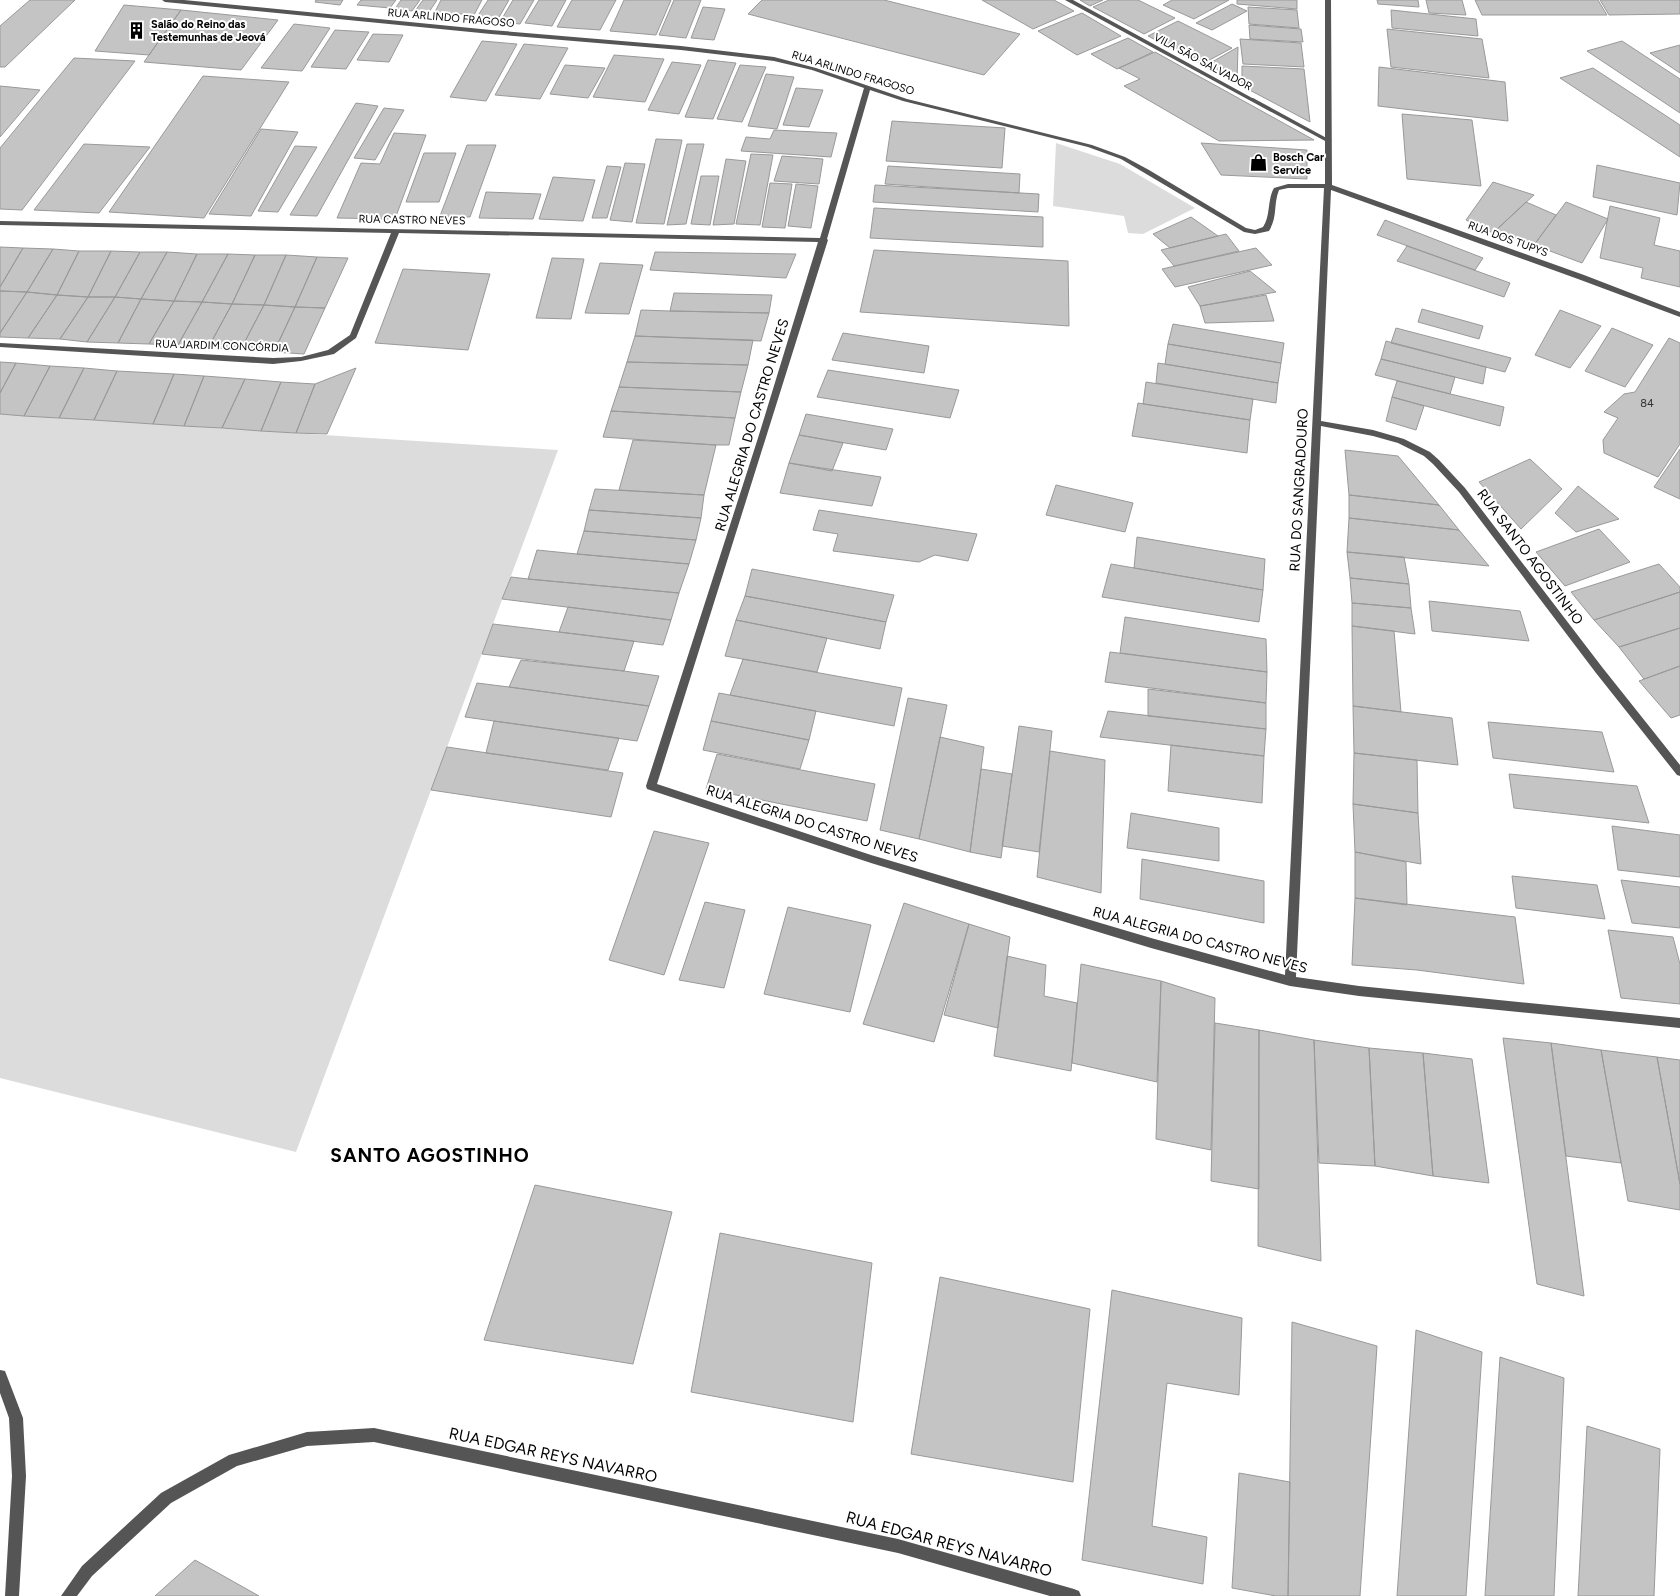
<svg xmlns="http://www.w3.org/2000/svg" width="1680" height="1596" font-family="Figtree,sans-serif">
<rect width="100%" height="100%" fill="#fff"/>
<path fill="#dcdcdc" d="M1056,143L1120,164L1195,208L1143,234L1128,233L1124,216L1053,206Z
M0,414L558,450L296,1152L0,1078Z"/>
<path fill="#c4c4c4" stroke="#999" d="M30,0H75L5,67H0V26Z
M316,0H343L340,5L315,2Z
M361,0H396L390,8L357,5Z
M401,0H420L412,11L395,9Z
M423,0H437L429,12L415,11Z
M441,0H482L474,15L435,12Z
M488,0H509L498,19L477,17Z
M513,0H534L520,24L500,22Z
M539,0H566L552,26L525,23Z
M572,0H616L600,30L557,27Z
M624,0H671L656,35L610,31Z
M674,0H701L686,38L659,35Z
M762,0H884L1020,34L984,75L748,14Z
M982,0H1054L1074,11L1033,29Z
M1080,0H1103L1090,6Z
M1109,0H1138L1175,18L1144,34L1093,7Z
M1172,0H1229L1194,19L1163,5Z
M1237,0H1297V9L1237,4Z
M1377,0H1418L1419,7L1378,4Z
M1426,0H1462L1466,15L1429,13Z
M1475,0H1598L1607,15H1482Z
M1600,0H1680V14L1609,15Z
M1232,4L1247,11L1212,30L1196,23Z
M124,5L181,10L149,55L95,51Z
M703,7L725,9L714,40L691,38Z
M1248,7L1297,10L1299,28L1249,24Z
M181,10L278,20L241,70L144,62Z
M1391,10L1476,19L1478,36L1392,28Z
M1082,13L1121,36L1077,55L1038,31Z
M1178,21L1232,48L1202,64L1148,36Z
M294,24L330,28L302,71L261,68Z
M1249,25L1301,29L1303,42L1250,39Z
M1387,29L1482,39L1489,78L1391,67Z
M335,30L369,32L346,69L311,67Z
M373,34L403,35L389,62L357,60Z
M1128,38L1153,52L1117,69L1091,54Z
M1240,39L1301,43L1304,67L1243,64Z
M482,41L517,44L486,101L450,97Z
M1622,41L1680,79V113L1587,51Z
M524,44L568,48L540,99L495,95Z
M1680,45V73L1650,53Z
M1238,47L1237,83L1205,66Z
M1155,52L1314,140L1219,141L1124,86L1140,79L1119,68Z
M614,55L664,59L645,102L593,97Z
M74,58L135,61L22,210L0,209V148Z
M708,60L736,63L713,119L685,117Z
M672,62L701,65L679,114L648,110Z
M565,65L605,68L588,98L550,94Z
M740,65L766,67L742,122L717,119Z
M1242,66L1304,69L1310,122L1242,86Z
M1379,67L1505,82L1508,121L1378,106Z
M1593,68L1680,125V157L1560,78Z
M766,74L794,77L777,129L748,126Z
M203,76L289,82L204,218L109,212Z
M0,86L40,90L0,137Z
M796,88L823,90L809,127L783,125Z
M356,103L378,106L317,216L290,215Z
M384,108L404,110L375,160L354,158Z
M1402,114L1472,120L1481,186L1407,179Z
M892,121L1005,128L1002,168L886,161Z
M261,129L298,132L251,216L209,214Z
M774,130L837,133L831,157L741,151L746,137L770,139Z
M394,133L426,135L395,219L337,218L361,163L380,164Z
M656,139L682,140L664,224L636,223Z
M1201,143L1307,150V179L1221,175Z
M84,144L150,147L99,213L34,210Z
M687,144H704L686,224L667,225Z
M467,145H496L470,217L440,216Z
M295,146L317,147L278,212L258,211Z
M424,153H456L439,202H406Z
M751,154L773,155L760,225L736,224Z
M782,156L823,159L819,184L774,181Z
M726,159L746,161L734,224L713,225Z
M625,163L645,164L632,222L610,220Z
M1597,165L1680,183L1677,215L1593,197Z
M607,166L621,167L607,218H592Z
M888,166L1020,174L1019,193L885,184Z
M701,176H719L710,225L691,224Z
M553,177L595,180L583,221L539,219Z
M1493,182L1534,195L1493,233L1466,220Z
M770,183L792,184L785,228L762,227Z
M796,184L818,186L811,228L788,226Z
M875,185L1039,194L1038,212L873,202Z
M486,192L541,194L533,219L479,218Z
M1526,202L1556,215L1534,245L1493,233Z
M1566,202L1608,219L1582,263L1534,245Z
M1610,206L1660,218L1654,245L1680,251V287L1641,278L1643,268L1600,258Z
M874,208L1043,217V247L870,238Z
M1191,217L1218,236L1170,248L1153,234Z
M1385,220L1483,258L1475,270L1377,235Z
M1226,234L1239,251L1174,266L1161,250Z
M1407,246L1510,283L1504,297L1397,261Z
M0,247L23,248L0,287Z
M23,248L53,249L27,292L0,291V287Z
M1256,248L1272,265L1175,287L1162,269Z
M53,249L79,251L57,295L27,292Z
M874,250L1068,261L1069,326L860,312Z
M79,251H111L88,297L57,295Z
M111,251L140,252L115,297H88Z
M140,252H167L141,299L115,297Z
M167,252L197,254L174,301L141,299Z
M655,252L796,254L786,278L650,270Z
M197,254H228L202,302L174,301Z
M228,254L255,255L232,304L202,302Z
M255,255H286L264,305L232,304Z
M286,255L317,257L295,307L264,305Z
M317,257L348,258L325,308L295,307Z
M552,258L584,259L571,319L536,318Z
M600,263L643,265L629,314L585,313Z
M403,269L490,274L468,350L375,343Z
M1250,271L1276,292L1200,306L1188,287Z
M0,291L27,292L0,333Z
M27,292L57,295L28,338L0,337V333Z
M674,293L772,295L769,313L670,311Z
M57,295L88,297L60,339L28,338Z
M1266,295L1274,321L1205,323L1200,306Z
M88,297H115L87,342L60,339Z
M115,297L141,299L118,343L87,342Z
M141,299L174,301L149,344L118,343Z
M174,301L202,302L178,345L149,344Z
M202,302L232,304L208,348L178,345Z
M232,304L264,305L241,349L208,348Z
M264,305L295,307L274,352L241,349Z
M295,307L325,308L304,354L274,352Z
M1422,309L1483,326L1479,339L1418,322Z
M641,310L670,311L769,313L761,341L635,336Z
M1560,310L1601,326L1570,368L1535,355Z
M1173,324L1284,343L1281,363L1168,344Z
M1396,328L1511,358L1505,372L1391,343Z
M1612,328L1653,345L1625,387L1585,371Z
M843,333L929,346L924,373L832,360Z
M635,336L753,340L748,365L627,362Z
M1669,338L1680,343V444L1658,477L1604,453L1603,440L1618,418L1604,412L1624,394L1635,392Z
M1386,341L1486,367L1483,384L1381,359Z
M1168,344L1281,363L1278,383L1165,364Z
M1381,359L1455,377L1450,394L1375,375Z
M0,362L16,363L0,393Z
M627,362L748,365L741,392L619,387Z
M16,363L50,366L24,416L0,414V393Z
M1158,363L1278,383L1276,403L1156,383Z
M50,366L84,368L59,418L24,416Z
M84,368L117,371L94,420L59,418Z
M356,368L327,434L296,433L315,384Z
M828,370L959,390L950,418L817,397Z
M117,371L174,374L153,424L94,420Z
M174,374L204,376L184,426L153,424Z
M204,376L245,379L222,428L184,426Z
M245,379L281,382L261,431L222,428Z
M1397,381L1504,407L1500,426L1392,397Z
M281,382L315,384L296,433L261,431Z
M1146,382L1253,399L1250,420L1143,404Z
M619,387L741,392L735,418L611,411Z
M1392,397L1424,406L1416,430L1386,421Z
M1138,403L1250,420L1247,453L1132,436Z
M611,411L735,418L729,445H716L603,437Z
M806,414L893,429L886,450L799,435Z
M799,435L843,443L832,471L789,463Z
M633,440L716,445L704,495L619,490Z
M1680,449V499L1654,487Z
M1345,450L1398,456L1439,505L1349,495Z
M1530,459L1562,489L1521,529L1479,482Z
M789,463L881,477L872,506L780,493Z
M1056,485L1133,503L1125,532L1046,515Z
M1578,486L1619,519L1576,532L1555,513Z
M595,489L704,495L701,518L589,510Z
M1349,495L1439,505L1459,530L1349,518Z
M589,510L701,518L696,540L584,531Z
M819,510L977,534L968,561L935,555L919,562L833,551L838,534L813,530Z
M1349,518L1459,530L1489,566L1347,552Z
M1599,529L1630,562L1565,586L1536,552Z
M584,531L696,540L689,564L577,554Z
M1137,537L1265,559L1263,590L1134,568Z
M537,550L577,554L689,564L679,593L528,579Z
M1347,552L1404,557L1409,584L1350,578Z
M1111,564L1263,590L1259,622L1102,597Z
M1659,564L1680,587V592L1594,620L1571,592Z
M752,569L894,595L886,622L745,596Z
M511,577L528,579L679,593L671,620L502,599Z
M1350,578L1409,584L1411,608L1352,603Z
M1680,592V628L1619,647L1594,620Z
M745,596L886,622L880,649L736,620Z
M1429,601L1520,611L1529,641L1432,631Z
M1352,603L1411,608L1415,634L1352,626Z
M568,607L671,620L663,645L559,632Z
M1125,617L1266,639L1267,672L1120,653Z
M736,620L827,638L817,672L725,656Z
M493,624L559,632L634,641L624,671L482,654Z
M1352,626L1394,631L1401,712L1353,706Z
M1680,628V666L1644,679L1619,647Z
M1110,652L1267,672L1266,703L1105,682Z
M743,659L902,688L894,726L730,695Z
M521,660L624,671L659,676L649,706L509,687Z
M1680,666V715L1671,718L1639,681Z
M477,683L509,687L649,706L637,741L465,717Z
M1148,689L1266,703V729L1148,716Z
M719,693L816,711L809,740L711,721Z
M908,698L947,705L919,839L880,830Z
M1353,706L1452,718L1458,765L1354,753Z
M1108,711L1266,729L1264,756L1100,737Z
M494,721L619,738L608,770L486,753Z
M711,721L809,740L800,769L703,750Z
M1488,722L1602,732L1614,772L1493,758Z
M1019,726L1052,731L1039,852L1002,846Z
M940,737L984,747L970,852L919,839Z
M1171,745L1264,756L1262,803L1168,791Z
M447,747L623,773L611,817L431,790Z
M1050,751L1105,760L1101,893L1037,877Z
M1354,753L1417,760L1418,813L1353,804Z
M717,754L875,784L867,821L706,789Z
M981,769L1012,774L1001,858L970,852Z
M1509,774L1637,786L1649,823L1514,808Z
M1353,804L1418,813L1421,864L1355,852Z
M1131,813L1219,828V861L1127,848Z
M1612,826L1680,835V877L1618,870Z
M654,831L709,843L664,975L609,960Z
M1355,852L1406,862L1407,905L1355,898Z
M1142,859L1264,881V923L1140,899Z
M1512,876L1597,885L1605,919L1516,908Z
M1621,880L1680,887V928L1632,923Z
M1355,898L1515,917L1524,984L1417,970L1352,965Z
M705,902L745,910L724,988L679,980Z
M904,903L969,924L934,1042L863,1024Z
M788,907L871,925L850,1012L764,994Z
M969,924L1010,937L998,1028L944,1015Z
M1608,930L1673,937L1680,964V1004L1621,998Z
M1007,956L1046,965L1044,996L1077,1003L1071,1071L994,1056Z
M1081,964L1161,981L1157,1082L1072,1063Z
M1161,981L1215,998L1211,1150L1156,1139Z
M1215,1023L1259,1030V1189L1211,1181Z
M1259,1030L1314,1040L1321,1261L1258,1246Z
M1503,1038L1551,1043L1584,1296L1537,1284Z
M1314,1040L1369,1048L1375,1166L1319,1163Z
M1551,1043L1601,1050L1621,1163L1566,1156Z
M1369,1048L1423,1053L1433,1176L1375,1166Z
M1601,1050L1657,1057L1680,1184V1210L1628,1201Z
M1423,1053L1472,1059L1489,1183L1433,1176Z
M1657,1057L1680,1060V1184Z
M535,1185L672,1212L633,1364L484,1340Z
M720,1233L872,1263L853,1422L691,1392Z
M940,1277L1090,1309L1073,1482L911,1454Z
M1112,1290L1242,1318L1239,1395L1167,1383L1152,1526L1207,1537L1203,1584L1082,1560Z
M1292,1322L1377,1346L1360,1596H1288Z
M1416,1330L1482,1352L1466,1596H1397Z
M1500,1357L1564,1378L1554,1596H1485Z
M1587,1426L1660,1449L1654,1596H1578Z
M1239,1473L1290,1482L1288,1596H1276L1232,1588Z
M195,1560L259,1596H155Z"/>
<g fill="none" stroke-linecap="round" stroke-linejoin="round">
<path fill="#555" fill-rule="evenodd" d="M0,1370L5,1371L23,1418L26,1476L19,1596H5L12,1476L9,1418L0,1393Z"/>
<path fill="#555" fill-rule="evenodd" d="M1249,98H1253L1332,141L1327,142L1249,100Z"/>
<path fill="#555" fill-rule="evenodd" d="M162,0H184L491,30L681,46L774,57L816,68L907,99L1092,145L1125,157L1149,170L1246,228L1255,230L1263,227C1271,215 1267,200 1274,188L1288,184H1325V0H1331L1332,185L1584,275L1680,312V317L1578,279L1331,190L1321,421L1373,430L1404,439L1430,452L1439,460L1465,488L1602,667L1680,765V776L1677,775L1596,673L1459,492L1433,464L1424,456L1398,443L1373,436L1321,426L1296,977L1359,986L1680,1018V1028L1359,996L1290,986L1151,948L871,863L647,789L646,786L758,438L818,242L399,233L356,338L334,354L301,361L273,364L0,347V343L273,358L301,357L328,350L350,335L391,233L0,225V221L820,238L864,88L812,70L774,61L681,50L491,34L165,2ZM870,90L903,101L1088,147L1121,159L1244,232L1255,234L1269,231C1278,216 1273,205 1279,190L1288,188H1324L1285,975L1151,938L871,855L657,784L828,240L827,239Z
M1065,0H1073L1254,99L1249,100Z
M374,1428L898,1539L1074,1589L1079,1591L1081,1596H1050L898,1553L374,1442L307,1446L237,1466L171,1503L92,1576L77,1596H61L82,1566L161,1493L229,1455L307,1432Z"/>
</g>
<defs>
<symbol id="building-bare" viewBox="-9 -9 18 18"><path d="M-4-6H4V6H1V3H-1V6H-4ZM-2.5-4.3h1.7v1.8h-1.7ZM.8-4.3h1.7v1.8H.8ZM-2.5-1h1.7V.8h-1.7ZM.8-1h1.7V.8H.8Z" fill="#000" stroke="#fff" stroke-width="2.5" paint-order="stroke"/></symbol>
<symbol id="shop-bare" viewBox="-9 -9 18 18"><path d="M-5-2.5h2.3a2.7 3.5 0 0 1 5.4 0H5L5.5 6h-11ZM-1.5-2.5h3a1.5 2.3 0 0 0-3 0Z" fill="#000" stroke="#fff" stroke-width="2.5" paint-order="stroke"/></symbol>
</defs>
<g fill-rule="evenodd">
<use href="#building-bare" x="124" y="18" width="25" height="25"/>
<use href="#shop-bare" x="1246" y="150" width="25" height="25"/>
</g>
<g text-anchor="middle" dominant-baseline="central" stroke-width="4" stroke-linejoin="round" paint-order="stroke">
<g font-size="11" fill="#000" stroke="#fff">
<text transform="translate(451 18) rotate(5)">RUA ARLINDO FRAGOSO</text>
<text transform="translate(1203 62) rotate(28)">VILA SÃO SALVADOR</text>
<text transform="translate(853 73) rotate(17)">RUA ARLINDO FRAGOSO</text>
<text transform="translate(412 220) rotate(1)">RUA CASTRO NEVES</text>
<text transform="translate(1508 239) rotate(20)">RUA DOS TUPYS</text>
<text transform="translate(222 346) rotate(2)">RUA JARDIM CONCÓRDIA</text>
</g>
<g font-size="11" font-weight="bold" fill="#000" stroke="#fff" text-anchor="start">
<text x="151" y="24">Salão do Reino das<tspan x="151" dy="13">Testemunhas de Jeová</tspan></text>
<text x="1273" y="157">Bosch Car<tspan x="1273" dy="13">Service</tspan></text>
</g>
<g font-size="11" fill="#313131">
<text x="1647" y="403">84</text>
</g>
<g font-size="14" fill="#000" stroke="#fff">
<text transform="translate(752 425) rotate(-73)">RUA ALEGRIA DO CASTRO NEVES</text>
<text transform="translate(1299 490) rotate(-87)">RUA DO SANGRADOURO</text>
<text transform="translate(1530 557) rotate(53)">RUA SANTO AGOSTINHO</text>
<text transform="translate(812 824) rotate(18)">RUA ALEGRIA DO CASTRO NEVES</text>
<text transform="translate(1200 940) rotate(15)">RUA ALEGRIA DO CASTRO NEVES</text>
</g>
<g font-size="16" fill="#000" stroke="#fff">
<text transform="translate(553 1455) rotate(12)">RUA EDGAR REYS NAVARRO</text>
<text transform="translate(949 1544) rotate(15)">RUA EDGAR REYS NAVARRO</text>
</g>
<g font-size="19" font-weight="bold" letter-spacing="1" fill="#000" stroke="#fff">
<text x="430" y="1155">SANTO AGOSTINHO</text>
</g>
</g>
</svg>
